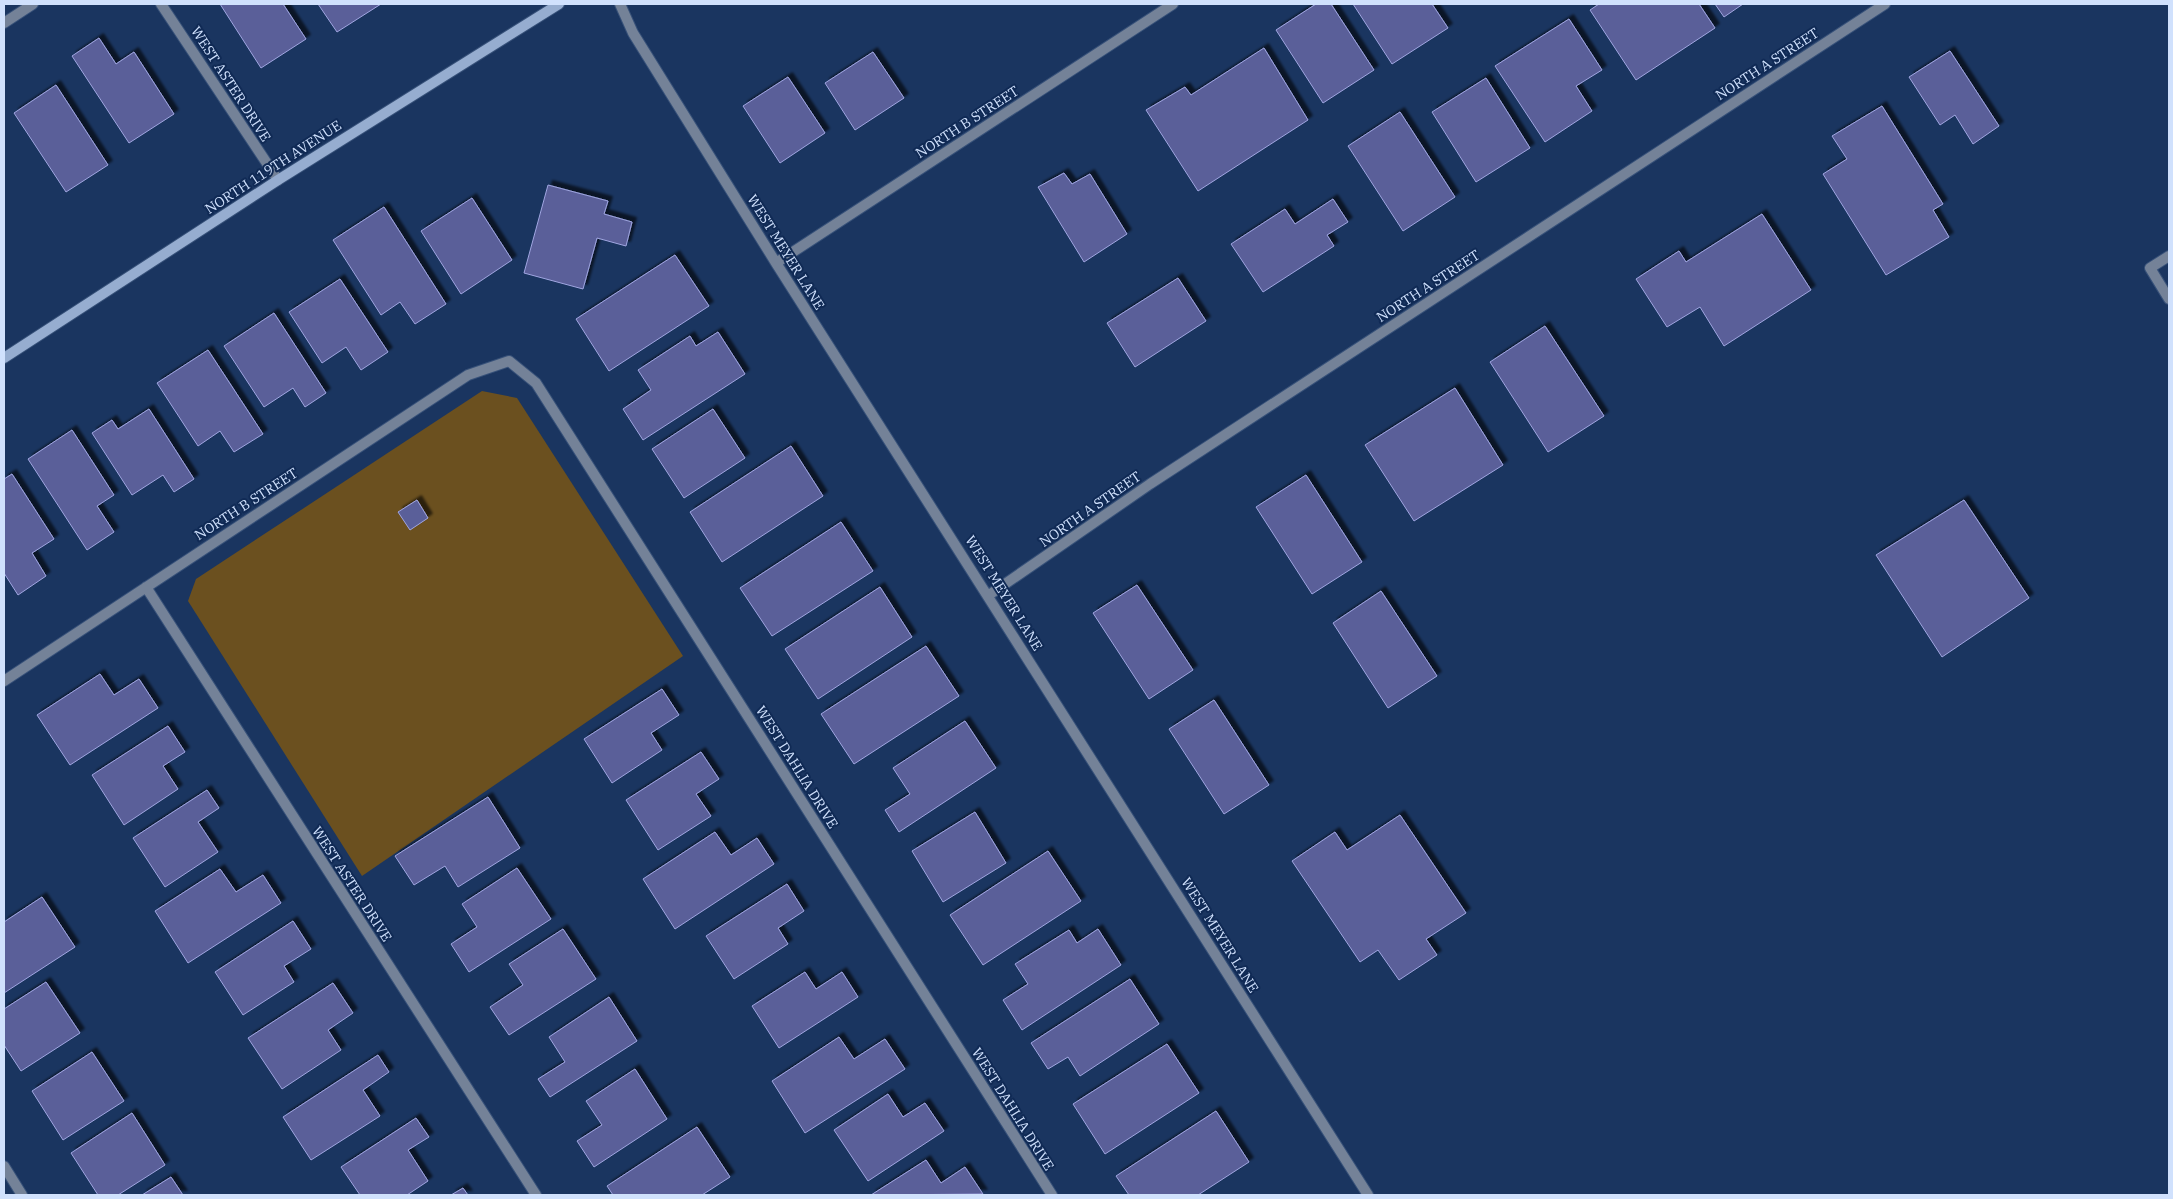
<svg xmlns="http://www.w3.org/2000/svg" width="2173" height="1199" font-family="'IBM Plex Serif',serif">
<defs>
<filter id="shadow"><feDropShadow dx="4.5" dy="-4.5" stdDeviation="1" flood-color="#0009"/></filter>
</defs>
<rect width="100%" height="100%" fill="#1a3560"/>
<path fill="#6b501f" d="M482,391L517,398L683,656L362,876L188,601L196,579Z"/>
<path fill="#5a5e99" stroke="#a0a6e1" filter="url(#shadow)" d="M220,4H283L306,39L261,68Z
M318,4H381L337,32Z
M1316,4H1331L1374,70L1323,103L1276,30Z
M1353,4H1432L1448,28L1392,64Z
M1599,4H1699L1715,28L1636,80L1590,10Z
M1715,4H1743L1724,17Z
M1569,19L1602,70L1576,86L1592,111L1545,142L1495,66Z
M99,38L116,64L134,52L174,114L129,143L72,56Z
M1264,48L1308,120L1198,191L1146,110L1185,87L1191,95Z
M1950,51L1999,126L1973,144L1955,115L1940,125L1909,77Z
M873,52L904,98L855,130L825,83Z
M788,77L825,133L780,163L743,106Z
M1486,78L1530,148L1476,182L1432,112Z
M56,85L108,165L66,192L14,113Z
M1882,106L1943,204L1933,210L1949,237L1886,275L1823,174L1847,159L1832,136Z
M1400,112L1455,197L1403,231L1348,146Z
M1064,173L1072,184L1090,174L1127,234L1084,262L1038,187Z
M548,185L608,201L604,214L632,222L626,246L597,238L583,289L524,273Z
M472,198L512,260L461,294L421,231Z
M1333,199L1348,222L1327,235L1334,246L1263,292L1231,244L1285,209L1295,224Z
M384,207L446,304L415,324L400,302L381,315L333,240Z
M1762,214L1811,290L1724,346L1700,307L1667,327L1636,279L1679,251L1686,262Z
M675,255L709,306L609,371L576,319Z
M1178,278L1206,321L1135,367L1107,323Z
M340,279L388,352L361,370L346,347L322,363L289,312Z
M274,313L326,393L305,407L293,388L264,407L224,346Z
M1545,326L1604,416L1548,452L1490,362Z
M718,332L745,374L643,440L623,409L651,390L638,370L690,336L696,346Z
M208,350L263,434L234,452L220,431L198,446L157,383Z
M1455,388L1503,465L1414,521L1365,445Z
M149,409L194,479L174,492L163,475L132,495L92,433L112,420L118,429Z
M713,409L745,458L684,498L652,449Z
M72,430L114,495L97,506L114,532L87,550L28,459Z
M791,446L823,496L722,562L690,512Z
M12,474L54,539L32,553L46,576L18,595L4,573V479Z
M1306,475L1362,562L1312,594L1256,507Z
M417,500L428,518L410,530L398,512Z
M1964,500L2029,598L1942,657L1876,555Z
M841,522L873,571L772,636L740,588Z
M1137,585L1193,670L1149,699L1093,613Z
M880,587L912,637L818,699L785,649Z
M1381,591L1437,676L1388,708L1333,623Z
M926,646L959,696L854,764L821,714Z
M100,674L114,695L139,679L158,708L70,765L37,715Z
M662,689L679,715L651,733L662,750L612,783L584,739Z
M1214,700L1269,785L1224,814L1169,729Z
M965,721L996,768L899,832L885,810L910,794L893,768Z
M168,726L185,752L163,766L178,789L124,825L92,775Z
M701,752L719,779L696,794L711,816L658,850L626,800Z
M207,790L219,808L198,822L218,852L165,887L133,838Z
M488,797L520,848L458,887L445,866L414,885L395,856Z
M975,812L1006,863L943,902L912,851Z
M1400,815L1466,913L1426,939L1437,955L1399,980L1378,950L1360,962L1292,861L1335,832L1347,850Z
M715,832L731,855L757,838L774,864L675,929L643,879Z
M1048,851L1081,901L983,965L950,915Z
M517,868L551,919L469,972L451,944L477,927L462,904Z
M220,869L236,892L263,875L281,903L188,963L155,911Z
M787,884L804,911L778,928L788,944L734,979L706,936Z
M42,897L75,947L4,993V922Z
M293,921L311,949L284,966L294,982L243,1015L215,972Z
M563,929L596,979L509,1035L490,1007L523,985L509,964Z
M1098,929L1121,965L1022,1030L1003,1000L1028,984L1015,964L1069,930L1077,943Z
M805,972L816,989L842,972L858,997L779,1048L752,1006Z
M1130,979L1159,1024L1080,1076L1068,1057L1048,1069L1031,1043Z
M46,982L80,1033L21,1071L4,1045V1009Z
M333,983L353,1013L328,1030L341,1050L282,1089L248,1038Z
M609,997L637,1041L550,1097L538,1079L565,1062L549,1037Z
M839,1037L854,1059L885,1039L905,1069L805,1133L772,1081Z
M1167,1044L1199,1093L1105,1154L1073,1104Z
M92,1052L124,1101L63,1140L32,1091Z
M378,1055L389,1072L363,1090L380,1116L311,1160L283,1117Z
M635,1069L667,1119L594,1167L577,1141L602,1125L586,1101Z
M888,1094L903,1117L925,1103L944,1131L868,1181L834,1130Z
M1216,1111L1249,1162L1198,1195H1129L1116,1176Z
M132,1113L165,1165L118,1195H98L71,1153Z
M416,1118L429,1137L408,1150L428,1181L407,1195H360L341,1167Z
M697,1127L730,1177L702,1195H613L607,1186Z
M926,1160L941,1183L965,1167L983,1194L871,1195Z
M171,1177L183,1195H142Z
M463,1188L468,1195H451Z"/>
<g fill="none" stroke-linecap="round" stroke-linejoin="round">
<defs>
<path id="street" d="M161,4L278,180
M620,4L633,33L776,263L1368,1195
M4,23L33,4
M2169,256L2150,268L2169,299
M776,263L1173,4
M146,587L536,1195
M989,595L1150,484L1885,4
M4,681L468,375L509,361L536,383L1052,1195
M4,1166L22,1195"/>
<path id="secondary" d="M4,358L278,180L559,4"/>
</defs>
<use href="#street" stroke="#375179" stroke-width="12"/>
<use href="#secondary" stroke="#375179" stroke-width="12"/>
<use href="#street" stroke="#748298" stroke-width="10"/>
<use href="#secondary" stroke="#96add0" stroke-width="10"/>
</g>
<g text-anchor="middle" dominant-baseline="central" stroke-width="4" stroke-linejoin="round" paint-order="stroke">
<g font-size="14" fill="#d0e1fd" stroke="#102a55">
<text transform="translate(1767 64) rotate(-33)">NORTH A STREET</text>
<text transform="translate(231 84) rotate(57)">WEST ASTER DRIVE</text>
<text transform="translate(967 122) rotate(-33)">NORTH B STREET</text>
<text transform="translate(273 167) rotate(-33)">NORTH 119TH AVENUE</text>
<text transform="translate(786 252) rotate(58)">WEST MEYER LANE</text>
<text transform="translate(1428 286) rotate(-33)">NORTH A STREET</text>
<text transform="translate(246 504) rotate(-33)">NORTH B STREET</text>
<text transform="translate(1090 509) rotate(-35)">NORTH A STREET</text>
<text transform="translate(1004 593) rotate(58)">WEST MEYER LANE</text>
<text transform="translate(797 767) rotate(58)">WEST DAHLIA DRIVE</text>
<text transform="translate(352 884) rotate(57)">WEST ASTER DRIVE</text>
<text transform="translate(1220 935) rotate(58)">WEST MEYER LANE</text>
<text transform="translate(1013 1109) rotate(58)">WEST DAHLIA DRIVE</text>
</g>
</g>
<rect width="2173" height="1199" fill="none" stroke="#d0e1fd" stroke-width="10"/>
</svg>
